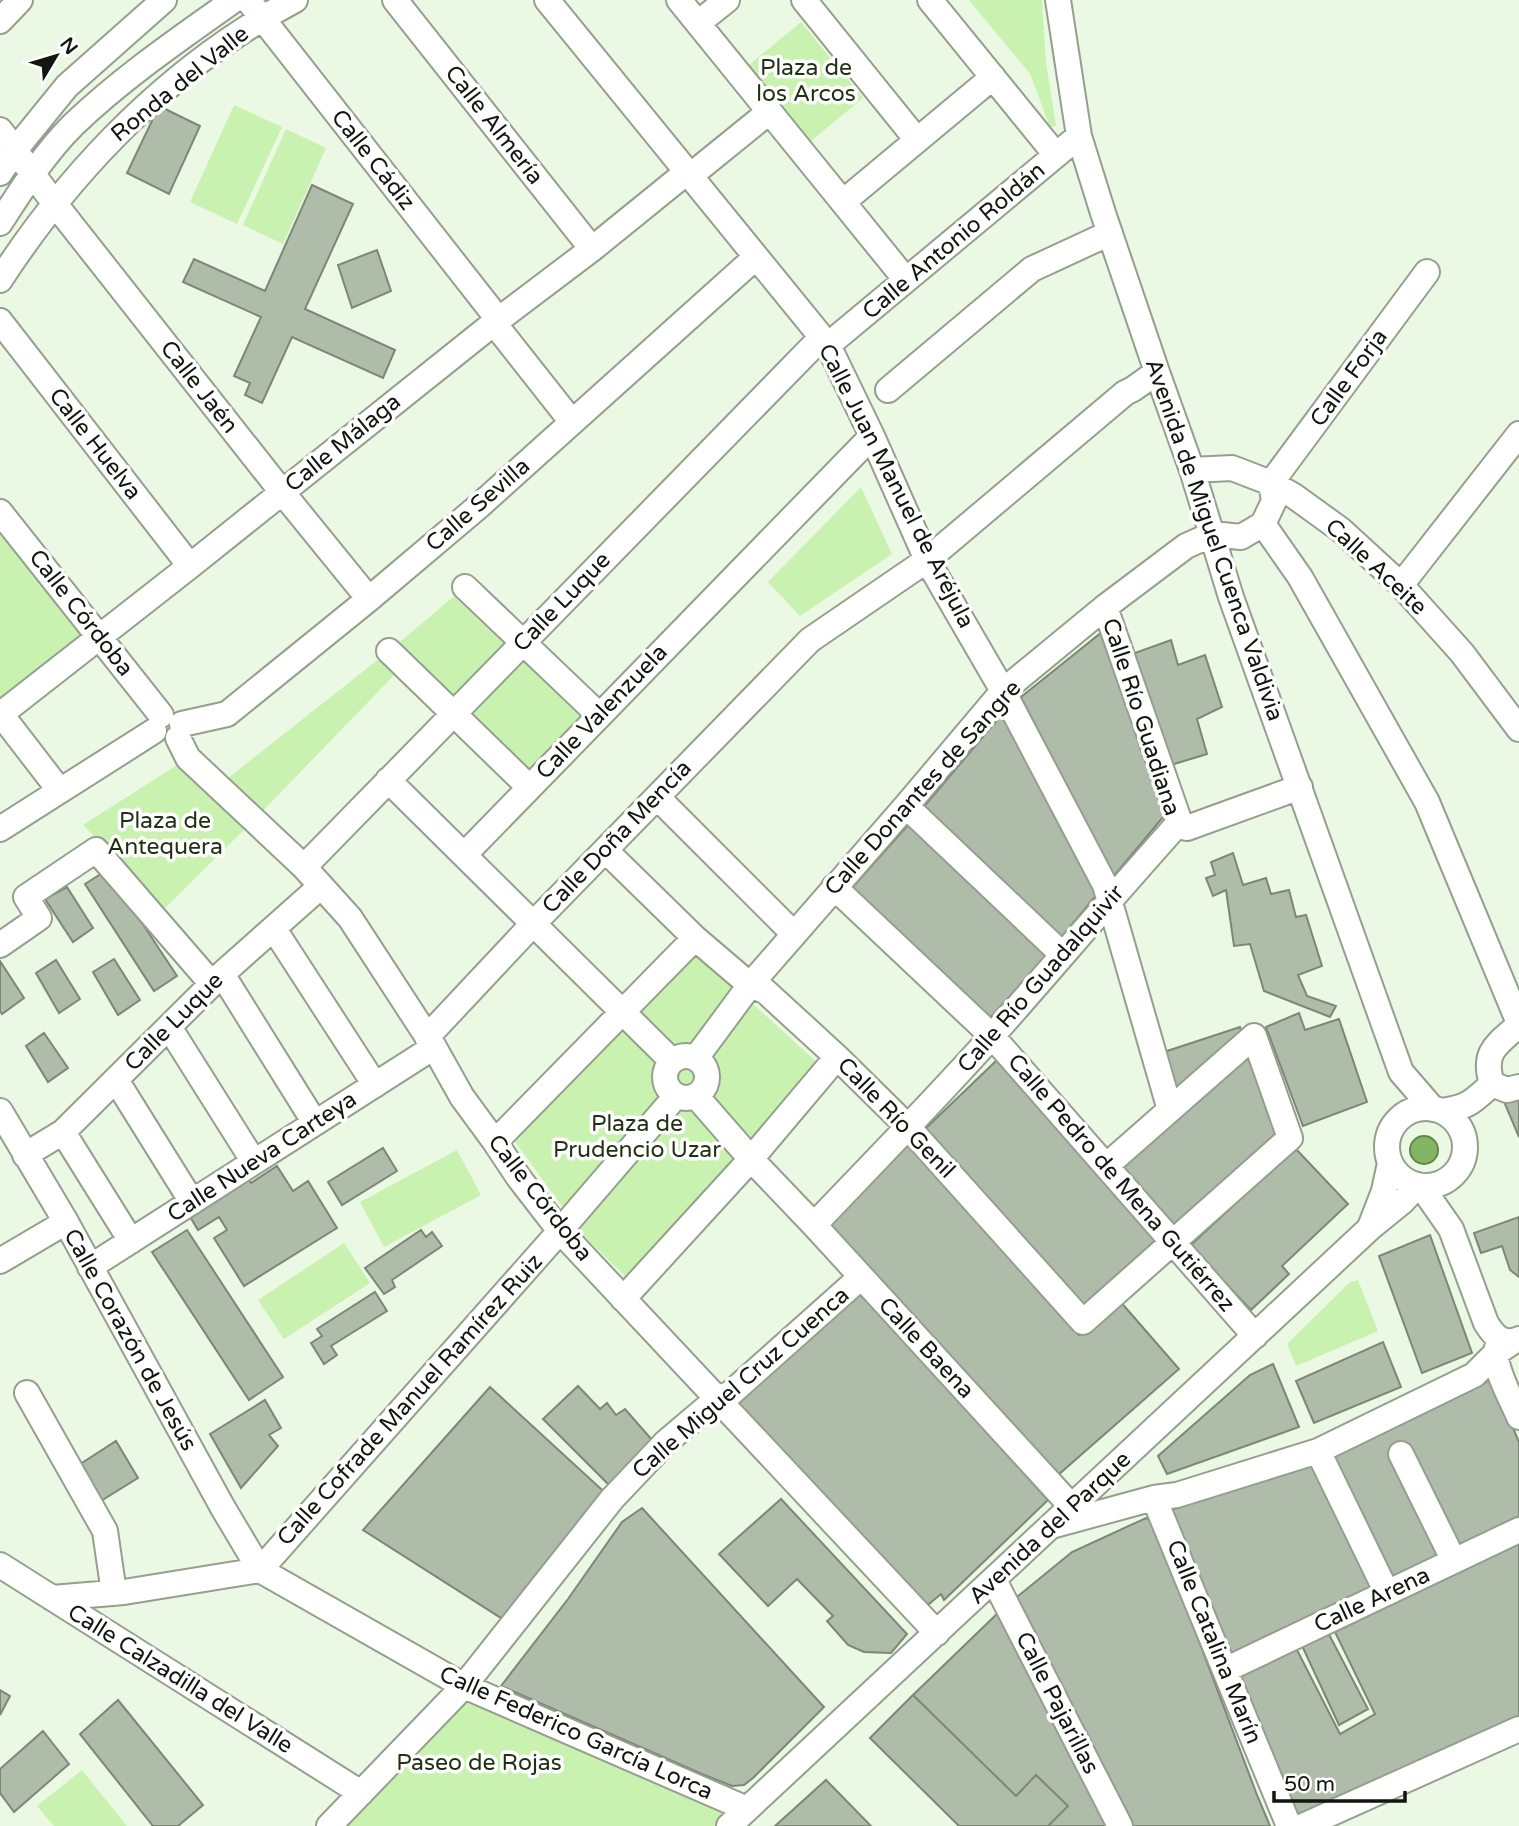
<svg xmlns="http://www.w3.org/2000/svg" width="1519" height="1826" font-family="'Varela Round',sans-serif">
<rect width="100%" height="100%" fill="#ebf8e4"/>
<path fill="#c9f2b0" d="M969,0H1042L1046,62L1056,126L1050,127L1030,74Z
M801,22L863,98L811,141L749,65Z
M234,105L282,127L237,224L190,202Z
M286,129L326,148L283,244L243,225Z
M861,487L892,554L800,616L768,582Z
M0,512L99,637L0,713Z
M465,587L599,715L529,787L403,666L254,820L165,908L83,825L188,758L218,786L389,651Z
M693,949L822,1067L632,1283L582,1234L511,1136Z
M457,1150L481,1195L384,1247L360,1202Z
M344,1243L370,1283L284,1339L258,1300Z
M1358,1280L1378,1331L1296,1366L1287,1344L1350,1282Z
M464,1686L723,1799L729,1826H329Z
M82,1770L127,1826H54L37,1806Z"/>
<path fill="#84b565" stroke="#62854b" stroke-width="2" d="M1410 1150a14 14 0 1 1 28 0a14 14 0 1 1-28 0Z"/>
<path fill="#afbca9" stroke="#7c8775" stroke-width="2" d="M159,106L200,126L169,194L127,173Z
M312,185L353,204L305,309L395,350L383,378L292,337L262,403L245,395L250,383L234,376L261,317L183,282L194,259L265,291Z
M377,250L391,291L352,308L338,265Z
M1102,632L1164,816L1113,877L1021,697Z
M1171,640L1178,665L1205,655L1222,707L1197,719L1207,754L1171,765L1132,654Z
M1003,713L1099,892L1059,940L922,809Z
M909,824L1047,956L987,1021L851,889Z
M1233,853L1243,885L1266,878L1271,894L1289,890L1296,917L1306,915L1322,966L1298,975L1307,996L1336,1006L1330,1017L1264,991L1250,944L1234,946L1226,890L1213,896L1206,878L1215,875L1211,862Z
M107,870L177,976L154,991L85,884Z
M67,887L93,928L73,942L45,899Z
M114,959L140,1000L118,1015L93,972Z
M56,960L80,999L59,1013L36,973Z
M0,961L24,998L2,1014L0,1011Z
M1299,1013L1305,1030L1339,1019L1367,1102L1303,1126L1266,1027Z
M1240,1027L1242,1034L1174,1093L1164,1052Z
M44,1033L68,1068L48,1082L26,1046Z
M1250,1054L1277,1134L1171,1227L1119,1168Z
M997,1060L1156,1240L1081,1307L923,1131Z
M1519,1096V1137L1505,1104Z
M909,1142L1079,1335L1119,1300L1179,1369L1058,1475L826,1222Z
M383,1148L397,1171L342,1205L328,1182Z
M1295,1148L1348,1204L1282,1266L1289,1274L1251,1310L1190,1246Z
M277,1166L293,1191L308,1181L337,1228L244,1286L214,1238L227,1230L219,1217L198,1230L186,1210L245,1173L251,1183Z
M1519,1217V1277L1510,1270L1502,1246L1481,1253L1474,1233Z
M187,1230L283,1377L249,1400L152,1252Z
M421,1230L426,1237L432,1232L442,1246L392,1280L395,1287L384,1294L365,1268Z
M1430,1235L1472,1353L1422,1373L1379,1256Z
M858,1290L1048,1500L944,1600L941,1594L923,1609L744,1411L737,1400Z
M375,1292L387,1311L331,1346L337,1355L324,1364L311,1343L322,1336L317,1329Z
M1383,1342L1401,1387L1314,1423L1296,1381Z
M1273,1364L1299,1427L1167,1474L1158,1456L1250,1375Z
M1492,1379L1519,1442V1523L1391,1584L1330,1458Z
M578,1386L600,1409L607,1403L616,1415L625,1409L660,1449L617,1493L543,1419Z
M490,1387L612,1499L512,1625L363,1530Z
M265,1400L281,1428L269,1435L278,1446L241,1488L210,1434Z
M116,1441L138,1478L91,1507L71,1470Z
M1317,1462L1378,1591L1227,1661L1168,1511Z
M781,1499L907,1634L891,1653L864,1652L848,1645L827,1621L833,1616L797,1579L768,1606L719,1554Z
M642,1508L824,1707L753,1778L744,1785L732,1786L702,1774L501,1686L568,1599L622,1522Z
M1146,1518L1154,1522L1257,1795L1270,1826H1128L1012,1601L1072,1552Z
M1519,1542V1723L1295,1823L1234,1678L1296,1648L1340,1734L1375,1714L1335,1632Z
M999,1612L1111,1826H1048L1068,1806L1036,1775L1016,1796L913,1695Z
M1323,1623L1368,1709L1339,1725L1297,1635Z
M0,1690L10,1696L0,1715Z
M913,1695L1016,1796L1036,1775L1068,1806L1048,1826H959L870,1738Z
M118,1700L203,1805L178,1826H153L80,1734Z
M43,1731L69,1764L14,1812L0,1793V1769Z
M826,1780L871,1826H775Z"/>
<g fill="none" stroke-linecap="round" stroke-linejoin="round">
<defs>
<path id="minor" d="M248,0L498,319
M395,0L592,249
M547,0L828,345L872,436L927,560L1003,691L1105,885L1170,1110
M679,0L906,280
M804,0L917,140
M930,0L1056,155
M1058,0L1079,136L1103,213L1157,372L1192,470L1231,597L1401,1072L1433,1109
M0,21L20,0
M698,23L727,0
M0,130L55,204L282,492L369,599
M0,173L15,150L67,86L164,0
M690,176L769,112
M843,202L993,77
M0,223C22,189 44,154 73,125C122,78 179,39 234,0
M1427,272L1271,483L1274,501L1263,524L1300,577L1427,802L1519,1023
M0,280C74,166 174,64 295,0
M0,321L190,566
M494,323L572,422
M828,345L1079,136
M888,390L1032,269L1110,233
M1192,470L1232,468L1271,483L1294,496L1341,530L1401,585L1462,653L1519,729
M0,512L161,715
M1401,585L1519,434
M465,587L599,715
M1105,607L1178,817L1176,826
M389,651L529,787
M0,713L60,791
M1,714L190,566L494,323L592,249L687,172
M182,724L227,714L369,599L479,506L756,257
M178,738L188,758L304,867L350,918L434,1047L462,1097L495,1142L519,1178L560,1231L937,1633
M388,780L672,1061
M657,797L794,934
M906,806L1063,955
M0,829L154,731
M606,851L695,938L750,985L765,991L837,1057L908,1127L1083,1322L1290,1138L1254,1036L1106,1166
M465,854L872,436
M304,867L821,338
M834,887L992,1036L1255,1336
M274,929L375,1085
M0,945L39,918L26,897L96,850L212,984
M222,974L315,1123
M169,1027L254,1162
M427,1037L533,924L810,640L927,560L1125,393L1133,389L1157,372
M665 1077a21 21 0 1 1 42 0a21 21 0 1 1-42 0Z
M696,1058L750,985L906,806L1003,691L1105,607L1186,546L1213,534L1241,537L1263,524
M116,1080L192,1202
M1492,1084C1482,1052 1496,1045 1519,1025
M1492,1084L1507,1090L1519,1087
M696,1096L751,1159L814,1225L1072,1507
M1387 1147a39 39 0 1 1 78 0a39 39 0 1 1-78 0Z
M0,1111L66,1222L223,1508L260,1570L464,1686L747,1809
M1441,1111C1469,1107 1472,1102 1492,1084
M63,1132L131,1241
M495,1142L695,938
M25,1155L63,1132L222,974L321,886
M1421,1186L1451,1229L1486,1323C1494,1336 1503,1346 1519,1339
M814,1225C874,1162 935,1100 993,1035C1054,966 1114,895 1176,826L1187,828L1300,787
M1370,1227L1384,1191L1390,1163
M0,1261L66,1222
M90,1267L434,1047
M623,1299L751,1159L837,1057
M1501,1341C1498,1345 1497,1346 1496,1351C1494,1369 1512,1400 1519,1417
M27,1393L105,1531L114,1593
M1318,1451L1387,1593
M1401,1454L1454,1561
M1154,1498L1289,1826
M1055,1525L1154,1498L1177,1495L1318,1451L1474,1375L1496,1353L1514,1341
M0,1565L361,1793
M260,1570L560,1231L676,1096
M994,1580L1120,1826
M52,1598L124,1592L260,1570
M1225,1670L1519,1530
M329,1826L464,1686L612,1499L665,1443L717,1399L731,1393L861,1277
M729,1826L1370,1228L1402,1202L1418,1185
M1303,1826L1519,1729"/>
</defs>
<use href="#minor" stroke="#949f8d" stroke-width="28"/>
<use href="#minor" stroke="#fff" stroke-width="24"/>
</g>
<g text-anchor="middle" dominant-baseline="central" stroke-width="7" stroke-linejoin="round" paint-order="stroke">
<g font-size="23" fill="#1e3110" stroke="#fff">
<text x="806" y="68">Plaza de<tspan x="806" dy="26">los Arcos</tspan></text>
<text x="165" y="821">Plaza de<tspan x="165" dy="26">Antequera</tspan></text>
<text x="637" y="1124">Plaza de<tspan x="637" dy="26">Prudencio Uzar</tspan></text>
<text x="479" y="1763">Paseo de Rojas</text>
</g>
<g font-size="23" fill="#11160f" stroke="#fff">
<text transform="translate(180 84) rotate(-39)">Ronda del Valle</text>
<text transform="translate(494 125) rotate(52)">Calle Almería</text>
<text transform="translate(373 160) rotate(52)">Calle Cádiz</text>
<text transform="translate(954 241) rotate(-40)">Calle Antonio Roldán</text>
<text transform="translate(1349 378) rotate(-54)">Calle Forja</text>
<text transform="translate(199 387) rotate(52)">Calle Jaén</text>
<text transform="translate(343 443) rotate(-39)">Calle Málaga</text>
<text transform="translate(95 444) rotate(52)">Calle Huelva</text>
<text transform="translate(896 486) rotate(63)">Calle Juan Manuel de Aréjula</text>
<text transform="translate(478 505) rotate(-41)">Calle Sevilla</text>
<text transform="translate(1214 540) rotate(71)">Avenida de Miguel Cuenca Valdivia</text>
<text transform="translate(1376 567) rotate(43)">Calle Aceite</text>
<text transform="translate(562 602) rotate(-46)">Calle Luque</text>
<text transform="translate(81 613) rotate(52)">Calle Córdoba</text>
<text transform="translate(602 712) rotate(-46)">Calle Valenzuela</text>
<text transform="translate(1141 717) rotate(72)">Calle Río Guadiana</text>
<text transform="translate(923 788) rotate(-48)">Calle Donantes de Sangre</text>
<text transform="translate(617 837) rotate(-46)">Calle Doña Mencía</text>
<text transform="translate(1041 979) rotate(-49)">Calle Río Guadalquivir</text>
<text transform="translate(174 1022) rotate(-45)">Calle Luque</text>
<text transform="translate(896 1118) rotate(46)">Calle Río Genil</text>
<text transform="translate(262 1157) rotate(-33)">Calle Nueva Carteya</text>
<text transform="translate(1121 1183) rotate(49)">Calle Pedro de Mena Gutiérrez</text>
<text transform="translate(540 1198) rotate(52)">Calle Córdoba</text>
<text transform="translate(130 1340) rotate(61)">Calle Corazón de Jesús</text>
<text transform="translate(926 1348) rotate(47)">Calle Baena</text>
<text transform="translate(741 1383) rotate(-41)">Calle Miguel Cruz Cuenca</text>
<text transform="translate(410 1400) rotate(-48)">Calle Cofrade Manuel Ramírez Ruiz</text>
<text transform="translate(1050 1528) rotate(-43)">Avenida del Parque</text>
<text transform="translate(1372 1600) rotate(-25)">Calle Arena</text>
<text transform="translate(1214 1642) rotate(68)">Calle Catalina Marín</text>
<text transform="translate(180 1679) rotate(32)">Calle Calzadilla del Valle</text>
<text transform="translate(1057 1703) rotate(63)">Calle Pajarillas</text>
<text transform="translate(576 1733) rotate(24)">Calle Federico García Lorca</text>
</g>
</g>
<g transform="translate(56 56) rotate(52)" stroke="#ffffff" stroke-width="5" paint-order="stroke">
<path d="M0-5L12 26L0 18L-12 26Z" fill="#11160f"/>
<text y="-10" font-size="19" font-weight="bold" text-anchor="middle" fill="#11160f">N</text>
</g>
<path d="M1274 1791v10h131v-10" fill="none" stroke="#11160f" stroke-width="3.5"/>
<text x="1284" y="1791" font-size="21" fill="#11160f" stroke="#ffffff" stroke-width="5" paint-order="stroke">50 m</text>
</svg>
